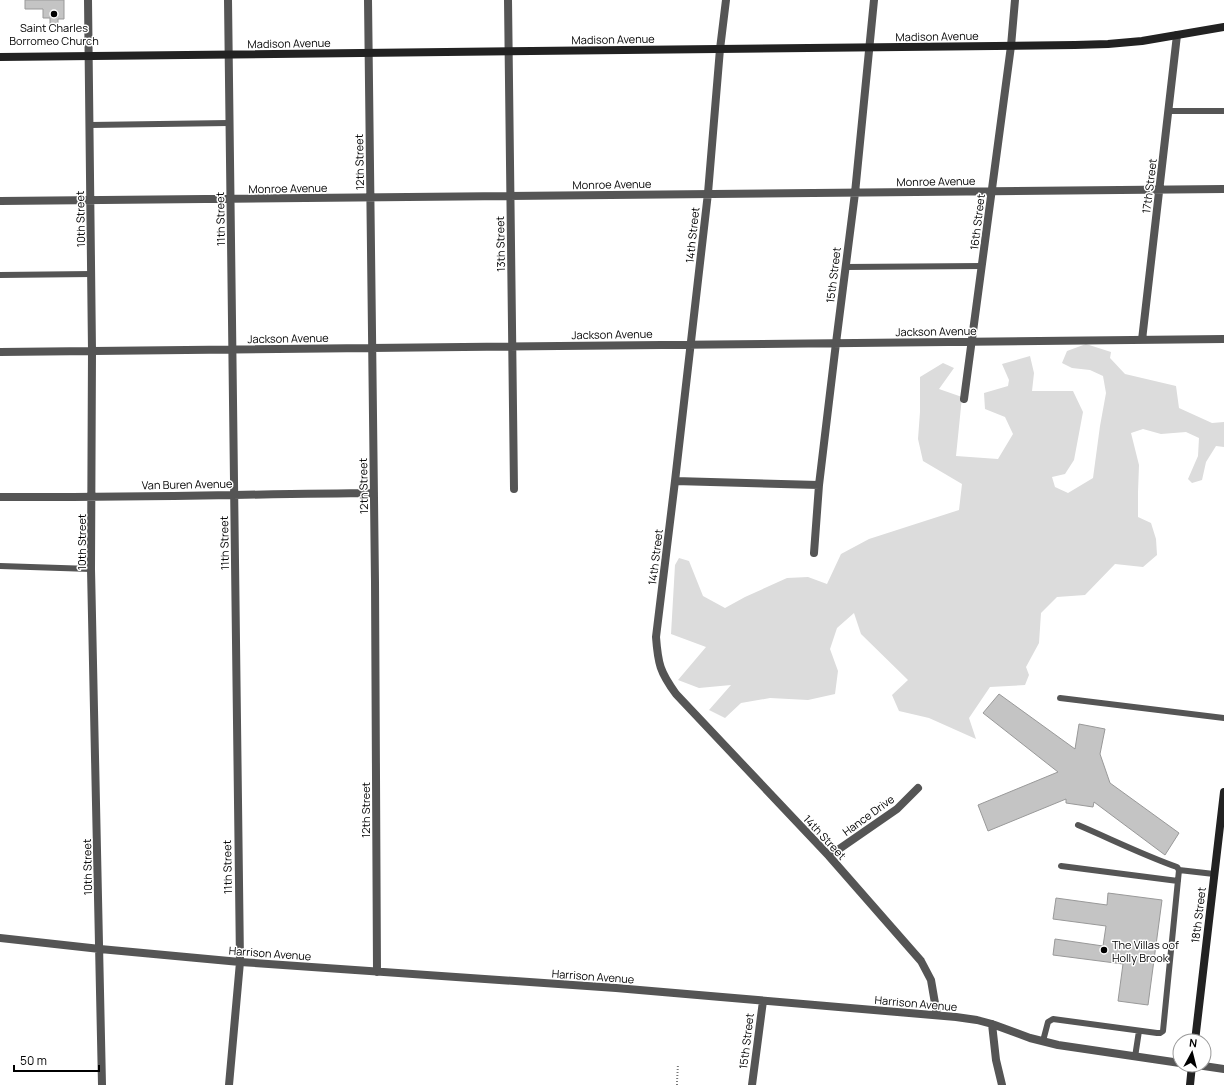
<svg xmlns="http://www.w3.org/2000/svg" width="1224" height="1085" font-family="Manrope,sans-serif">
<rect width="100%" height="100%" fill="#fff"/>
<path fill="#dcdcdc" d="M1086,344L1111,352L1110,358L1125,374L1176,386L1179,408L1212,423L1224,422V447L1216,446L1206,462L1202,480L1192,483L1188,479L1198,456L1199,438L1186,432L1161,434L1143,429L1131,433L1139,465L1138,492V517L1151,523L1156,539L1157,555L1143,567L1115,564L1085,595L1057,597L1041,613L1039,643L1026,667L1029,675L1025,685L990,687L969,718L976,739L929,718L899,711L892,695L908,680L861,634L854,613L837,628L830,649L838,671L835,694L808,700L770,698L741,703L725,718L709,710L731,685L699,688L678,680L706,647L671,634L675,565L679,558L689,561L703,596L725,608L745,597L787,578L808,577L827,584L841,554L869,539L959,510L962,484L923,461L918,439L920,412V377L943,363L954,368L939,389L962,397L956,456L998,459L1013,434L1005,417L985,409L984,393L1008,386L1009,380L1002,364L1030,356L1034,373L1032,391H1073L1083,412L1074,460L1065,474L1052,477L1055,487L1068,493L1093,478L1100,426L1106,393L1103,376L1090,370L1072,368L1062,363L1067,351Z"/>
<path fill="#c4c4c4" stroke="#999" d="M25,0H64V19H58V25H50V18H43V9H25Z
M999,694L1075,749L1079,724L1105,729L1100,754L1110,783L1179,833L1165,855L1094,802L1093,807L1066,803V799L988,831L978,805L1058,772L983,713Z
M1108,893L1162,900L1148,1005L1118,1001L1123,964L1053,955L1055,939L1103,946L1106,926L1053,919L1056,898L1107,905Z"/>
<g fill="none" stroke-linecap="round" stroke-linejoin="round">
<path stroke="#777" stroke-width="2" stroke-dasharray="1 2" stroke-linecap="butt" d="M677,1085V1082L678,1064"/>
<path stroke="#555" stroke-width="6" d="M1169,111H1224
M90,125L229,123
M845,267L982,266
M0,275L92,274
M0,566L91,569
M1060,698L1224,718
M1078,825C1111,839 1143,855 1177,867L1179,870L1214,874
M1061,866L1178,881
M1043,1041L1048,1022L1053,1019L1157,1033H1160L1163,1031L1179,870
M1135,1057L1139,1031"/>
<path stroke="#555" stroke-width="8" d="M88,0L92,351L91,569L102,1085
M228,0L240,962L229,1085
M368,0L375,582L377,972
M508,0L514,489
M726,0L720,49L708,193L675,481L656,637C658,664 660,672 676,694L829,856L921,961L931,980L937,1015
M0,201L1224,189
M1142,340L1177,35
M0,352L1224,339
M964,399L1011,46L1015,0
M675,481L819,485
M0,497C125,498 249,494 374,493
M814,553L819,485L836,343L855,193L874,0
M829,856L897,809L918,788
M0,938L100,949L240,962L616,988L956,1017L977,1020L992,1024L1030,1038L1058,1045L1180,1063
M992,1024L996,1060L1002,1085
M1197,1065L1224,1069
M752,1085L763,1001"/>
<path stroke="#222" stroke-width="8" d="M0,57L1075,45L1108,44L1142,41L1224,27
M1195,1041L1224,792
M1190,1085L1192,1065"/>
</g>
<g fill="#000" stroke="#fff" stroke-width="1.5">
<circle cx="54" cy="14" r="4"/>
<circle cx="1104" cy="950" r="4"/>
</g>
<g text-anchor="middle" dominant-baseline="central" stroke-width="3" stroke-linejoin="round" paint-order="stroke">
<g font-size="11" fill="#000" stroke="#fff">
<text x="54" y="27">Saint Charles<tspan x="54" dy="13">Borromeo Church</tspan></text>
<text x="1112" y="944" text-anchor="start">The Villas oof<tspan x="1112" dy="13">Holly Brook</tspan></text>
</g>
<g font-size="11" fill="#000" stroke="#fff">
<text transform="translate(937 36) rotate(-1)">Madison Avenue</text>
<text transform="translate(613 39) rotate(-1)">Madison Avenue</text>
<text transform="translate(289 43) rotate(-1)">Madison Avenue</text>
<text transform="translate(359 162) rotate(-91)">12th Street</text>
<text transform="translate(936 181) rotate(-1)">Monroe Avenue</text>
<text transform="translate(612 184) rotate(-1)">Monroe Avenue</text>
<text transform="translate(1149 186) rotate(-83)">17th Street</text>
<text transform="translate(288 188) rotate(-1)">Monroe Avenue</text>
<text transform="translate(80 219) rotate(-91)">10th Street</text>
<text transform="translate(220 219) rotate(-91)">11th Street</text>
<text transform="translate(977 222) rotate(-83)">16th Street</text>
<text transform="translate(692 235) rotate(-84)">14th Street</text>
<text transform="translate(500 244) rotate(-91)">13th Street</text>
<text transform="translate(833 275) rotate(-83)">15th Street</text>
<text transform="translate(936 331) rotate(-1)">Jackson Avenue</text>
<text transform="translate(612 334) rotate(-1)">Jackson Avenue</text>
<text transform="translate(288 338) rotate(-1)">Jackson Avenue</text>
<text transform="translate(187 484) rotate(-1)">Van Buren Avenue</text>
<text transform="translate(363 486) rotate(-91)">12th Street</text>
<text transform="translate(81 542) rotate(-90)">10th Street</text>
<text transform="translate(224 543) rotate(-91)">11th Street</text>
<text transform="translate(655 557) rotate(-83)">14th Street</text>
<text transform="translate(365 810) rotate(-90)">12th Street</text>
<text transform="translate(868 815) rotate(-36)">Hance Drive</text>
<text transform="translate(825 837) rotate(47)">14th Street</text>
<text transform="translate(87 867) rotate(-91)">10th Street</text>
<text transform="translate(227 867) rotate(-91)">11th Street</text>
<text transform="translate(1198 915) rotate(-83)">18th Street</text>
<text transform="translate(270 953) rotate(4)">Harrison Avenue</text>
<text transform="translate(593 976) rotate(4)">Harrison Avenue</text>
<text transform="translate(916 1003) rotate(5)">Harrison Avenue</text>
<text transform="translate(746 1041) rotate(-83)">15th Street</text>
</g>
</g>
<g transform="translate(1192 1053) rotate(7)"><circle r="19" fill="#ffffff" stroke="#999999"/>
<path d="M0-3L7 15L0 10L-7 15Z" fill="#000000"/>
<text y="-6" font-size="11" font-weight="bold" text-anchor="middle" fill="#000000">N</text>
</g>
<path d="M14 1065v6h85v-6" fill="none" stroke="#000000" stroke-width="2"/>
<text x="20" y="1065" font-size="12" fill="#000000" stroke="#ffffff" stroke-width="3" paint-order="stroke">50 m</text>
</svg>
